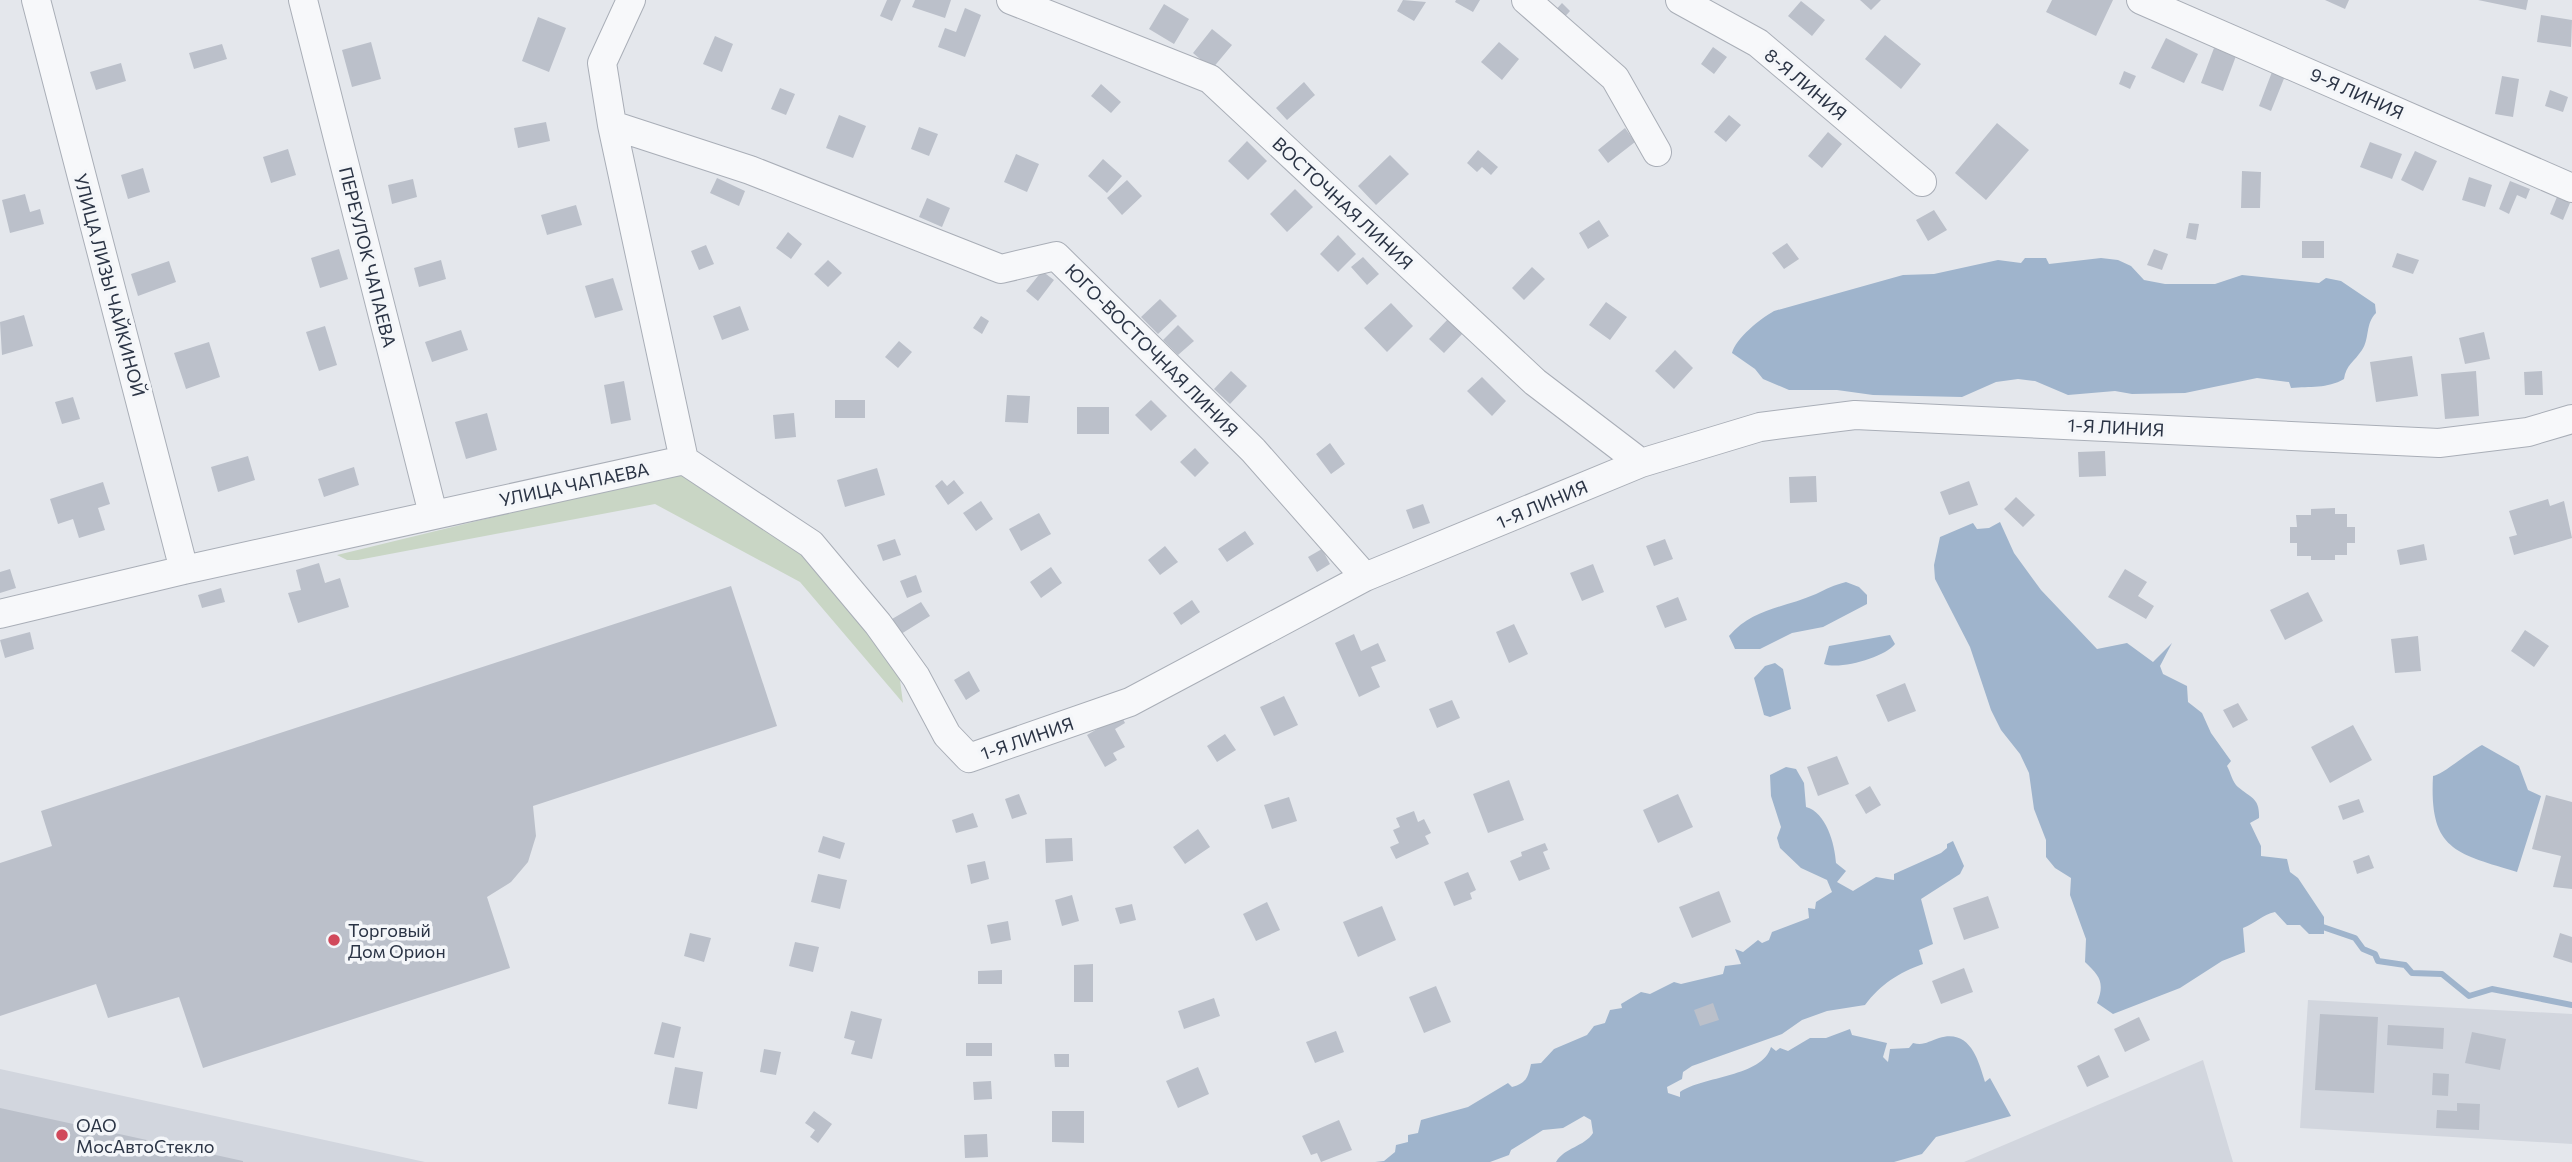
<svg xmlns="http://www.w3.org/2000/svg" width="2572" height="1162" font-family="Commissioner,sans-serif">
<rect width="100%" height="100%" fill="#e4e7ec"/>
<path fill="#d2d6de" d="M2308,1000L2572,1014V1144L2300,1128Z
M2203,1060L2233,1162H1964Z
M0,1069L425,1162H0Z"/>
<path fill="#c9d6c5" d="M674,473L692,478L807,547L904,669L900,680L903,703L800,582L655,504L358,560H347L337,555Z"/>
<path fill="#9fb4cc" d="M2025,258H2046L2049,264L2101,258L2118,260L2131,266L2144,280L2165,284H2215L2242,275L2319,283L2326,278L2341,281L2375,304L2376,313C2365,324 2370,338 2362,350C2354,362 2346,365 2344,379C2327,389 2310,386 2291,388L2289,382L2257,378L2185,393L2132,394L2115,391L2068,395L2035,381L2018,379L1996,382L1962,397L1873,395L1837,390H1789L1763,379L1755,369L1732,353C1736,338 1760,319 1774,311L1903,275L1934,274L1998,260L2021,263Z
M2000,522L2014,553L2041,590L2097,649L2127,643L2153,662L2172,643L2160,666L2163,674L2187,686L2188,702L2202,713L2211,733L2231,761L2227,766C2231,773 2232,782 2238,787C2251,798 2260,798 2259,818L2250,823L2261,846V856L2287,859L2290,872L2298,878L2324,917V934H2309L2300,925H2287L2275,912C2262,915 2256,923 2243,928L2245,952L2222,961L2180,988L2113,1014L2097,1003C2105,983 2100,976 2085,962L2086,939L2070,895L2071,878L2055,868L2046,857V840L2034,809L2029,773L2020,754L2001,730L1991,710L1970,647L1935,579L1934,565L1940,537L1973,523L1977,529L1989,528Z
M1846,582L1859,587L1867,595V604L1823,627L1792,633L1760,649H1735L1729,636C1753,608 1784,608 1816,594C1826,589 1834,585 1846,582Z
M1890,635L1895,644C1885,657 1841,670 1824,664L1829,646Z
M1775,663L1783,669L1791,709L1770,717L1764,715L1754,678L1765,666Z
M2482,745L2519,766L2528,790L2541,796L2517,872C2455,853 2429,850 2433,776C2442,775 2469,752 2482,745Z
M1786,767L1796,769L1804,783L1806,807C1826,812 1835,844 1836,863L1846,871L1837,882L1853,891L1876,877L1894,880V874L1941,853L1947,848V844L1953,841L1964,866L1960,874L1921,899L1933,944L1919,950L1923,964C1898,973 1881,984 1865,1005L1827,1011L1802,1020L1782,1034L1692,1066L1683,1072L1682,1079L1667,1087L1668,1093L1680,1097V1092C1703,1076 1762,1077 1771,1047L1776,1051L1780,1048L1788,1051L1810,1038H1826L1850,1029L1852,1035L1887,1043L1883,1057L1888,1062L1890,1049L1909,1048L1913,1043C1924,1046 1929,1041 1939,1038C1970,1029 1978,1059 1985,1082L1990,1078L2011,1116L1936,1137L1922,1154L1894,1162H1556C1565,1147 1584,1147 1593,1133L1591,1120L1584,1116L1563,1128L1543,1130L1511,1150L1509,1155L1490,1162H1375L1384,1161L1395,1152L1396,1145L1408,1142V1135L1418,1133L1421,1120L1468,1107L1508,1083L1512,1087C1526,1083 1528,1078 1531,1064L1541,1063L1554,1049L1587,1035L1594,1026L1605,1023L1610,1010L1622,1008L1621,1004L1641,992L1650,994L1674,982L1681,984L1723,974L1725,966L1741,964L1735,949L1743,952L1758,940L1762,943L1769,940L1772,932L1809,918L1808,908L1815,909L1816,902L1832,892L1827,880L1801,868L1780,848L1777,838L1781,827L1771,796L1770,775Z"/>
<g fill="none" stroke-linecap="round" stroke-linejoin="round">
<path stroke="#9fb4cc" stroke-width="6" d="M2317,925L2355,938L2363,949L2375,954L2378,961L2405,965L2412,973L2442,974L2469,996L2492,989L2572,1005"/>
</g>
<path fill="#bbc0ca" d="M887,0H901L892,21L880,16Z
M915,0H951L945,18L912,7Z
M1403,0L1426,2L1414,21L1397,11Z
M1456,0H1480L1473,12L1455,2Z
M1860,0H1881L1871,10Z
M2052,0H2113L2096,36L2046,12Z
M2325,0H2349L2345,9Z
M2478,0H2528L2526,10Z
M1801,1L1825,20L1812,36L1788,16Z
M1562,3L1570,11L1561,21L1553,13Z
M1164,4L1189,19L1174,44L1149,29Z
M965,8L981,15L965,57L938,47L945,28L956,32Z
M2541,15L2572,20L2571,47L2537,42Z
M538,17L566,28L549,72L522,61Z
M1212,29L1232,45L1212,69L1193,53Z
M1885,35L1921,64L1901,89L1865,59Z
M715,36L733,44L722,72L703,64Z
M2166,38L2198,54L2184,83L2151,68Z
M371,42L381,79L352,87L342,50Z
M1499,42L1519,59L1502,80L1481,62Z
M222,44L227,59L194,69L189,53Z
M1713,47L1727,57L1714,74L1701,64Z
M2214,48L2236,56L2223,91L2201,83Z
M121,63L126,81L96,90L90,72Z
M2124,71L2136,76L2130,89L2119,84Z
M2272,72L2285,76L2271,111L2259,106Z
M2502,76L2519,79L2513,117L2495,114Z
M1304,82L1315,95L1287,120L1276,108Z
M1101,84L1121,102L1111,113L1091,96Z
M780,88L795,94L786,115L771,109Z
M2550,90L2568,97L2563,112L2545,106Z
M839,115L866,126L853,158L826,148Z
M1729,115L1741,125L1726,142L1714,132Z
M546,122L550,141L518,148L514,128Z
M1997,123L2029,150L1986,200L1955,173Z
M919,127L938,134L929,156L911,149Z
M1625,128L1635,142L1608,163L1598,150Z
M1828,132L1842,144L1822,168L1808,156Z
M1247,141L1267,161L1248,180L1228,161Z
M2370,142L2402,154L2392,179L2360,167Z
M288,149L296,175L271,183L263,157Z
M1478,150L1498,167L1491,175L1482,167L1477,172L1467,163Z
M2415,151L2437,161L2423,191L2401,180Z
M1016,154L1039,164L1027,192L1004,182Z
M1390,155L1409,174L1376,205L1358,186Z
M1103,159L1122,176L1107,193L1088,176Z
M143,168L150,192L128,199L121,175Z
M2242,171L2261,172L2260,208H2241Z
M2469,177L2492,185L2485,207L2462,200Z
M717,178L745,191L739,206L710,193Z
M413,179L417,197L392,204L388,185Z
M1127,180L1142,196L1122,215L1107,198Z
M2510,181L2530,189L2526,199L2517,195L2509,214L2499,209Z
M1295,189L1313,207L1287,232L1270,214Z
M25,194L30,212L40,209L44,224L10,233L2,200Z
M2557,197L2570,203L2563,220L2550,214Z
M927,198L950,208L942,227L919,217Z
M576,205L582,225L547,235L541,215Z
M1934,210L1947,230L1928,241L1916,220Z
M1599,220L1609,236L1588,249L1579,233Z
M2189,223L2199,224L2196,240L2186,238Z
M788,232L802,244L791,259L776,248Z
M1338,235L1356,254L1338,272L1320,254Z
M2302,241H2324V258H2302Z
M1787,243L1799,259L1784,269L1772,253Z
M706,245L714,264L699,270L691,251Z
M339,249L348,279L320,288L311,258Z
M2154,249L2168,254L2162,270L2147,265Z
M2397,253L2419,260L2413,274L2392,267Z
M1363,257L1379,274L1367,285L1351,267Z
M441,260L446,279L419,287L414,268Z
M828,260L842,273L828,287L814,274Z
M169,261L176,282L138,296L131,274Z
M1532,267L1545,279L1524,300L1512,288Z
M1042,271L1054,280L1038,301L1026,291Z
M613,278L623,310L595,318L585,286Z
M1160,299L1177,316L1158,334L1141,317Z
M1606,302L1627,317L1610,340L1589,325Z
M1391,303L1413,326L1387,352L1364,328Z
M740,306L749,330L722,340L713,316Z
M24,315L33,346L2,355L0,322Z
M981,316L989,321L982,334L973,328Z
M1449,318L1464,332L1444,353L1429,339Z
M1178,325L1194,341L1178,355L1163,340Z
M325,326L337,365L319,371L306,332Z
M461,330L468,350L432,362L425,342Z
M2484,332L2490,359L2465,364L2459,338Z
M899,341L912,352L898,368L885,357Z
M209,342L220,377L186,389L174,353Z
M1675,350L1693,368L1674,389L1655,371Z
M2412,356L2418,396L2376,402L2370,362Z
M1231,371L1247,386L1230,404L1214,389Z
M2476,371L2479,416L2445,419L2441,374Z
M2542,371L2543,395H2525L2524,372Z
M1482,377L1506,401L1492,416L1467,391Z
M624,381L631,420L611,424L604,385Z
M1007,395L1030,396L1028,423L1005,422Z
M73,397L80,419L62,424L55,402Z
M835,400H865V418H835Z
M1151,400L1167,416L1151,431L1135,415Z
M1077,407H1109V434H1077Z
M487,413L497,450L466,459L455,422Z
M794,413L796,437L775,439L773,415Z
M1330,443L1345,464L1331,474L1316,454Z
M1195,448L1209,463L1195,477L1180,462Z
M2105,451L2106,476L2079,477L2078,452Z
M248,456L255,480L218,492L211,467Z
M354,467L359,485L324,497L318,479Z
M877,468L885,495L845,507L837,480Z
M1816,476L1817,502L1790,503L1789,477Z
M942,480L947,486L954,480L964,493L948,505L935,486Z
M1969,481L1978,505L1949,515L1940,492Z
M103,482L110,504L98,508L105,530L79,538L73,519L58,524L50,499Z
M2016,497L2035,515L2023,527L2004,509Z
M2548,499L2550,506L2564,501L2572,538L2514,555L2509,537L2517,535L2509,511Z
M981,501L993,519L976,531L963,513Z
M1423,504L1430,523L1413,529L1406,510Z
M2335,508V514H2347V527H2355V543H2347V555H2335V560H2311V556H2297V543H2290V527H2297L2296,515H2311V509Z
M1039,513L1051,534L1021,551L1009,529Z
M1245,531L1254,544L1227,562L1218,549Z
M895,539L901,555L883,561L877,545Z
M1665,539L1673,559L1654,566L1646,546Z
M2424,544L2427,560L2400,565L2397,550Z
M1165,546L1178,562L1160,575L1148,560Z
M1322,549L1330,564L1317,572L1308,557Z
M319,563L325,583L340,578L349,607L298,623L288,593L301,590L296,570Z
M1593,564L1604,592L1582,601L1570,573Z
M1051,567L1062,583L1041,598L1030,582Z
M10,569L16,588L0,593V572Z
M2125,569L2147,582L2138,596L2154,606L2146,619L2108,597Z
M916,575L922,592L907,598L900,581Z
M731,586L777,726L533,806L536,836L528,862L511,882L487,897L510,968L203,1068L179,997L108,1018L96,984L0,1016V863L52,846L41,811Z
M221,588L225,602L202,608L198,595Z
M2308,592L2323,621L2285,640L2270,610Z
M1678,597L1687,620L1665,628L1656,606Z
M1192,600L1200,612L1181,625L1173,613Z
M921,602L930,616L901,634L892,619Z
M1514,624L1528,654L1509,663L1496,632Z
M2525,630L2549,646L2534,667L2511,651Z
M30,632L34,649L5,658L0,640Z
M1354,634L1361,651L1378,643L1386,661L1371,667L1380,687L1359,697L1335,643Z
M2418,636L2421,671L2395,673L2391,639Z
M969,671L980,691L966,700L954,680Z
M1905,683L1916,711L1888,722L1876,695Z
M1284,696L1298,725L1274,736L1260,707Z
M1452,700L1460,718L1437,728L1429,709Z
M2238,703L2248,720L2233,728L2223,710Z
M1121,715L1125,723L1115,729L1125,747L1113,753L1117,760L1105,767L1087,735Z
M2353,725L2372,760L2330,783L2311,747Z
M1225,734L1236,750L1217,762L1207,746Z
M1837,756L1849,784L1818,796L1807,767Z
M1509,780L1524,820L1488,833L1473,794Z
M1870,786L1881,805L1866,814L1855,795Z
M1019,794L1027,814L1012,819L1005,799Z
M1678,794L1693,827L1658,843L1643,810Z
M2546,795L2572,802V889L2553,887L2561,856L2532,849Z
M1289,797L1297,821L1272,829L1264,805Z
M2359,799L2364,812L2343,820L2338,806Z
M1414,811L1418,822L1424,819L1431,833L1425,836L1429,844L1396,859L1390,847L1399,843L1393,830L1400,827L1396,818Z
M973,813L978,827L956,833L952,820Z
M1198,829L1210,847L1185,864L1173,847Z
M823,836L845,843L840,859L818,852Z
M1072,838L1073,861L1046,863L1045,839Z
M1545,843L1548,850L1543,852L1550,869L1519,881L1510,861L1522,856L1521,852Z
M2369,855L2374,868L2357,874L2353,861Z
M985,861L989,879L971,884L967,865Z
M1468,872L1476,890L1470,893L1472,899L1454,906L1444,882Z
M818,874L847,880L840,909L811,902Z
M1719,891L1731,922L1692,938L1679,907Z
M1072,895L1079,921L1062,926L1055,900Z
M1988,896L1999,928L1964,940L1953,908Z
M1267,902L1280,930L1256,941L1243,914Z
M1132,904L1136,920L1120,924L1115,908Z
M1382,906L1396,940L1358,957L1343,922Z
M1008,921L1011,940L991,944L987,925Z
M690,933L711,938L704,962L684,956Z
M2560,933L2572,937V963L2553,957Z
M795,942L819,947L813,972L789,966Z
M1093,964V1002H1074V965Z
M1964,968L1973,992L1941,1004L1932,981Z
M1002,970V984H978V971Z
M1436,986L1451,1022L1424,1033L1409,997Z
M1214,998L1220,1016L1184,1029L1178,1011Z
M1713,1003L1719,1020L1700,1026L1694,1010Z
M851,1011L882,1019L872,1059L851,1054L855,1041L844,1038Z
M2320,1014L2378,1017L2374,1093L2315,1090Z
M2139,1017L2150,1040L2125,1052L2114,1029Z
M662,1022L681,1027L674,1058L654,1054Z
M2388,1025L2444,1028L2443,1049L2387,1045Z
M1336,1031L1344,1052L1315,1063L1306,1042Z
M2472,1032L2506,1039L2500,1070L2465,1063Z
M966,1043H992V1056H966Z
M764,1049L781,1052L776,1075L760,1072Z
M1054,1054H1069V1067H1055Z
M2099,1055L2109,1077L2087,1087L2077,1066Z
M675,1067L703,1072L697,1109L668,1104Z
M1198,1067L1209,1094L1178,1108L1166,1081Z
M2433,1073L2449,1074L2448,1096L2432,1095Z
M991,1081L992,1099L974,1100L973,1082Z
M2457,1103L2480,1104L2479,1130L2436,1128L2437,1110L2457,1111Z
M0,1108L243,1161V1162H0Z
M814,1111L832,1124L818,1143L810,1137L815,1130L805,1123Z
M1052,1111H1084V1143L1052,1142Z
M1339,1120L1352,1150L1321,1162L1317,1153L1311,1155L1302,1136Z
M987,1134L988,1157L965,1158L964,1135Z"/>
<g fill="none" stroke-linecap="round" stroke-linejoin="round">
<defs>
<path id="minor" d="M36,0L184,570
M303,0L433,514
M631,0L602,63L612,125L684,460
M1011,0L1210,79L1535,382L1641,463
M1526,0L1615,78L1657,152
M1680,0L1758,43L1922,182
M2141,0L2572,188
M612,125L750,170L1001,269L1056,256L1253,450L1365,577
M684,460L811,544L878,624L916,677L947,735L969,758L1130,702L1365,577L1641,463L1760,427L1855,415L2439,443L2528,432L2572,419
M0,614L184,570L684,460"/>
</defs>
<use href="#minor" stroke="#a9aeb7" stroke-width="30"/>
<use href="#minor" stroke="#f7f8fa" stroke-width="28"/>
</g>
<g fill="#d1495b" stroke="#f4f6f9" stroke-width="2.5">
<circle cx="334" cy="940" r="7"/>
<circle cx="62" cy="1135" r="7"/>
</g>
<g text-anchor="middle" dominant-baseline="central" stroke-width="7" stroke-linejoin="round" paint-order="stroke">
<g font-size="18" fill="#2b3445" stroke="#f4f6f9">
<text transform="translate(1806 84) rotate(40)">8-Я ЛИНИЯ</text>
<text transform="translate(2357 93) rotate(24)">9-Я ЛИНИЯ</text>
<text transform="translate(1343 203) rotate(43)">ВОСТОЧНАЯ ЛИНИЯ</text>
<text transform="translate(368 257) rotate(76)">ПЕРЕУЛОК ЧАПАЕВА</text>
<text transform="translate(110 285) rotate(75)">УЛИЦА ЛИЗЫ ЧАЙКИНОЙ</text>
<text transform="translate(1152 350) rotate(45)">ЮГО-ВОСТОЧНАЯ ЛИНИЯ</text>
<text transform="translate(2116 427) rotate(3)">1-Я ЛИНИЯ</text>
<text transform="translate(574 484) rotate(-12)">УЛИЦА ЧАПАЕВА</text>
<text transform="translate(1542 504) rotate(-23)">1-Я ЛИНИЯ</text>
<text transform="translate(1027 738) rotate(-19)">1-Я ЛИНИЯ</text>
</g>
<g font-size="18" fill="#2b3445" stroke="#f4f6f9" text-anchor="start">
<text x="348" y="930">Торговый<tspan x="348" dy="21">Дом Орион</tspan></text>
<text x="76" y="1125">ОАО<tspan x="76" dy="21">МосАвтоСтекло</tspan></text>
</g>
</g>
</svg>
